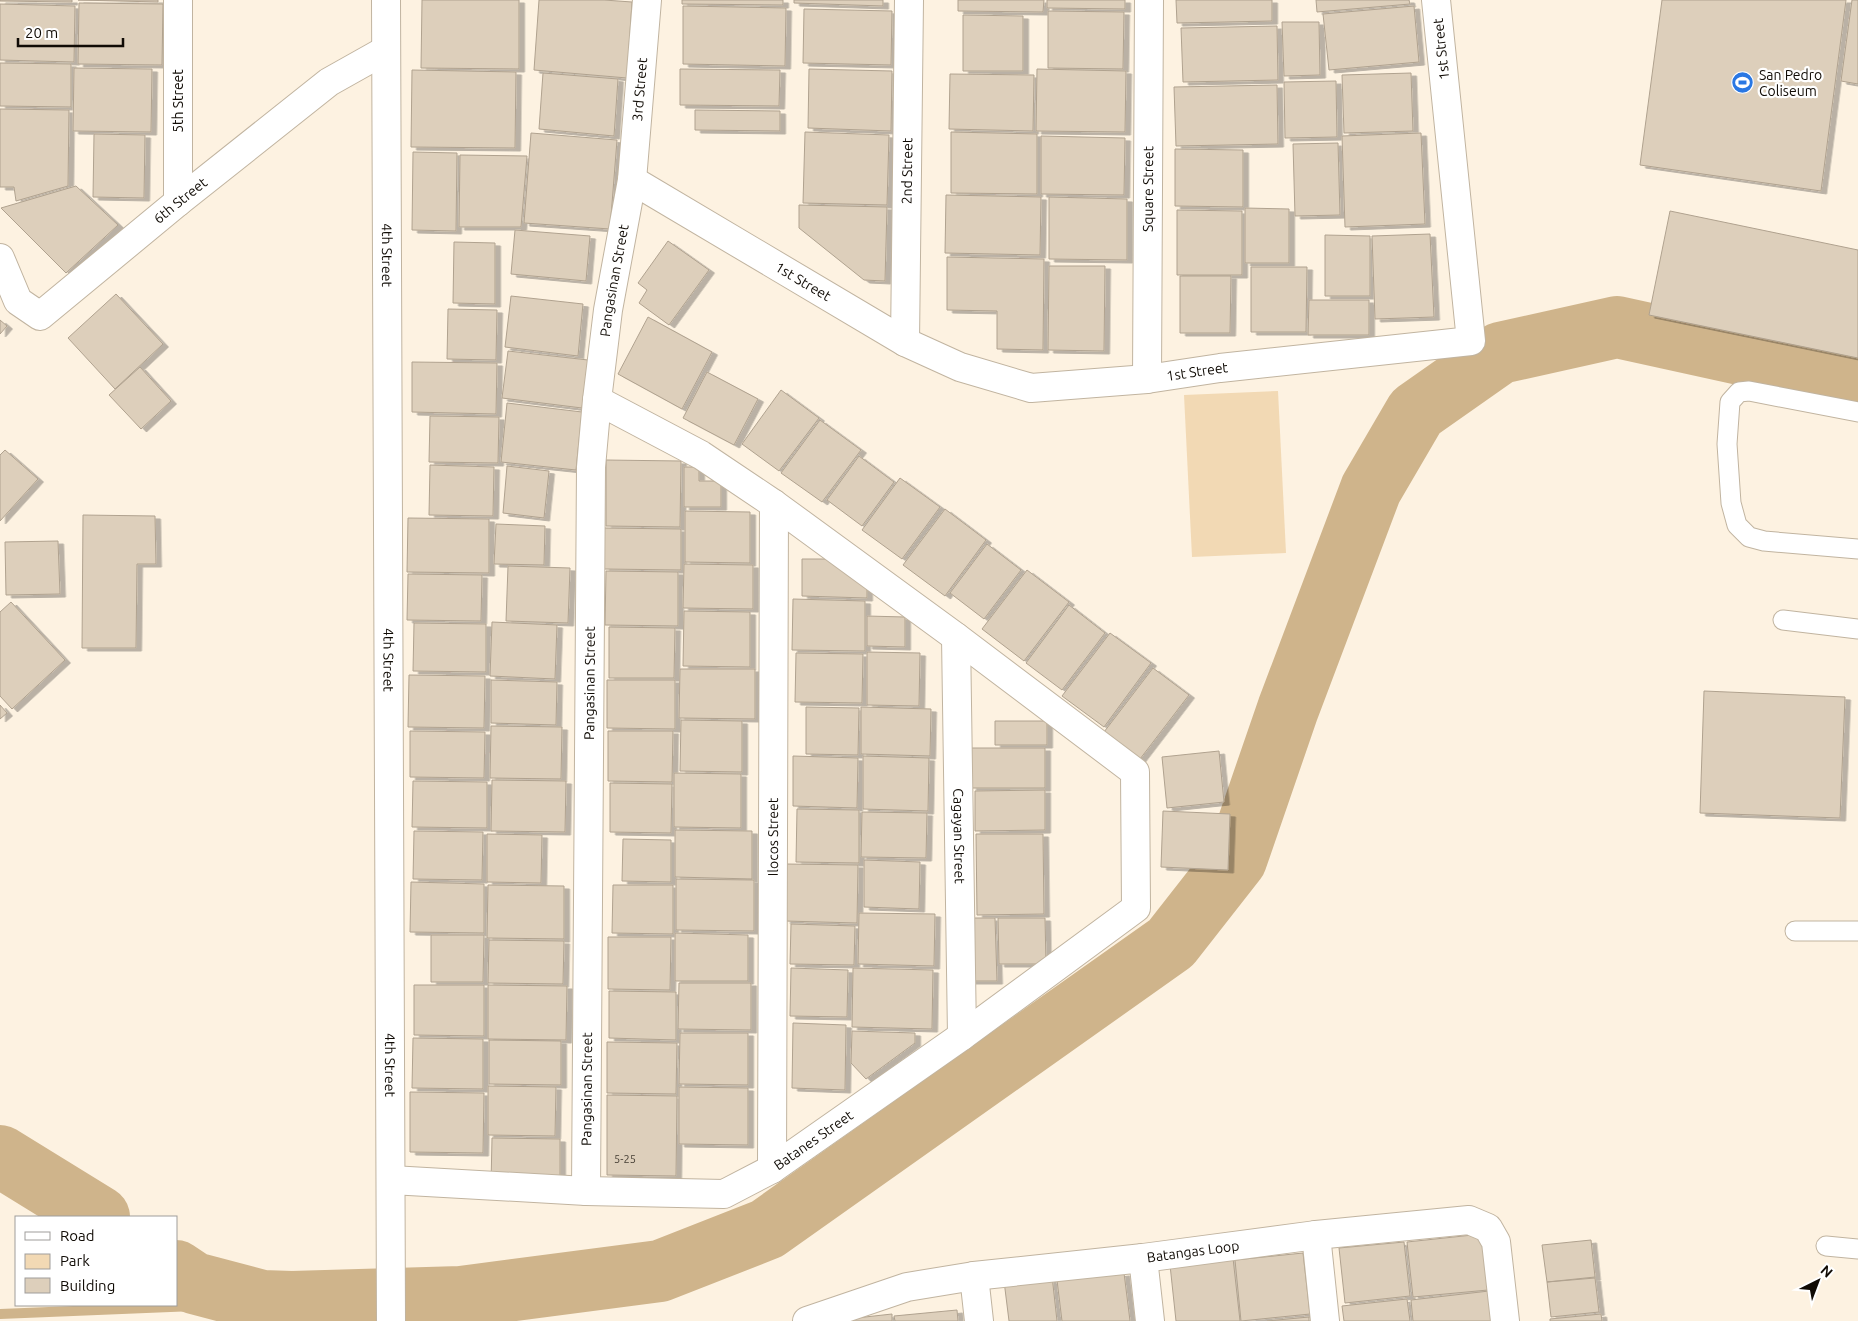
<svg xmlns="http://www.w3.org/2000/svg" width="1858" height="1321" font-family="Ubuntu,sans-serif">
<defs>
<filter id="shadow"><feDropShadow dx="5.5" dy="3" stdDeviation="0" flood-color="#0004"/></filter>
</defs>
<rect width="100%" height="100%" fill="#fdf2e1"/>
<path fill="#f2d9b4" d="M1278,391L1286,553L1192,557L1184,395Z"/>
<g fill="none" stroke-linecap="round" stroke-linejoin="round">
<path stroke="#cfb48b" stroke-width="10" d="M0,1314L292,1302"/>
<path stroke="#cfb48b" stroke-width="62" d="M0,1156L99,1217
M176,1271L194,1283L262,1301L292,1302L461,1297L660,1271L767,1229L1171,943L1236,860L1288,709L1371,489L1416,412L1500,353L1617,327L1858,380"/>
</g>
<path fill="#ddcfbb" stroke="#b0a28f" filter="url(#shadow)" d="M0,0H72V2L0,1Z
M78,0H158V2Z
M422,0H519V69L421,68Z
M539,0H604L632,2L627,78L534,70Z
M682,0H783V5L682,4Z
M794,0H883V6L794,3Z
M958,0H1044L1043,12L958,11Z
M1047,0H1125V9L1047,8Z
M1176,0H1272V21L1177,23Z
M1316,0H1409L1410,4L1317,12Z
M1662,0H1846L1821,191L1640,165Z
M1852,0H1858V84L1841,81Z
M79,3L163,4L162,65L78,64Z
M0,4L75,6L74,62L0,60Z
M683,6L786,8L785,66L683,64Z
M1414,6L1419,62L1329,70L1323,14Z
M804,9L892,11L891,65L803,63Z
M1048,11L1124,12L1123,69L1048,68Z
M963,15L1023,16V71H963Z
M1282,22H1319L1320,75L1284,76Z
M1277,26L1278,80L1183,82L1181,28Z
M0,63L71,64V107L0,106Z
M74,68L152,69L151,132L73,131Z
M680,69L780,70L779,106L680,105Z
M809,69L892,71L891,131L808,128Z
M1037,69L1126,71L1125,132L1036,131Z
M412,70L516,72L515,148L411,147Z
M543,73L618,79L614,136L539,129Z
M1411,73L1413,131L1344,133L1342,75Z
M950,74L1034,75L1033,131L949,129Z
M1336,81L1337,137L1285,138L1284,82Z
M1277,85L1278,144L1176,146L1174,87Z
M0,109L69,110L68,186L16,201L14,187H0Z
M695,110L780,111V131L695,130Z
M805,132L889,135L887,205L803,203Z
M951,132L1037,134V194L951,193Z
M531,133L617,140L610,229L524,223Z
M1421,133L1425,224L1345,227L1342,136Z
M94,134L145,135L144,198L93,197Z
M1041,136L1125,138L1124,195L1041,194Z
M1338,143L1340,215L1295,216L1293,144Z
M1175,149L1243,150V207L1175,206Z
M413,152L457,153L456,231L412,230Z
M460,155L527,156L521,227H459Z
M76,186L118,225L66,273L1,208Z
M946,195L1041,197L1040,255L945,253Z
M1049,197L1127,199V260L1049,259Z
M799,205L887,207L885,281L864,280L799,228Z
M1245,208L1289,209V263H1245Z
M1177,210L1242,211V275H1177Z
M1670,211L1858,250V358L1649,315Z
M515,230L590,236L586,281L511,274Z
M1430,234L1434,317L1375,319L1372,236Z
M1325,235L1370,236V296H1325Z
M668,241L709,270L669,325L639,303L647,290L638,283Z
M454,242L495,243V304L453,303Z
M947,257L1044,259L1043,350L997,349V311L947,310Z
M1049,266H1105L1104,351L1048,350Z
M1251,267H1307L1306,332H1251Z
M1180,276H1231L1230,333H1180Z
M116,294L163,344L115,389L68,338Z
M511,296L583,304L578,356L505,347Z
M1309,300H1369V335H1308Z
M448,309L497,310L496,360L447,359Z
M648,317L712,352L682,409L618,374Z
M0,320L7,326L0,334Z
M508,351L588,360L582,408L502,398Z
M412,362L497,363L496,414L412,412Z
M140,367L171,401L141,429L109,395Z
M707,372L758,399L734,445L683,418Z
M781,390L819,418L779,471L742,444Z
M507,403L582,412L576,470L501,462Z
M430,416L499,417L498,463L429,462Z
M820,420L861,450L822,502L781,473Z
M5,450L38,479L0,521V455Z
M859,456L894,482L862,526L827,500Z
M606,460L681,461L680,527L606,526Z
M430,465L494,467L493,516L429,515Z
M507,466L549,471L544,518L503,513Z
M684,467H699V481H721V507H684Z
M900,478L940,507L902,559L862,530Z
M945,509L986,540L945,596L903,565Z
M685,511L750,512V563L685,562Z
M83,515L155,516L156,564H137L136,648H82Z
M408,518L489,519V573L407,572Z
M496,524L545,526L544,565L494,564Z
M604,528L681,529V570L604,569Z
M58,541L60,594L6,595L5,542Z
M987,544L1021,570L984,619L950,593Z
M802,559H828L867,589V598L802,596Z
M684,564L753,565V609L683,608Z
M508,566L570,568L568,623L506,621Z
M1027,570L1069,602L1024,661L982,629Z
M606,571L678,572V626L605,625Z
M408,574L482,575L481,621L407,620Z
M793,599L865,601V651L792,650Z
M11,602L65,660L12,709L0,696V612Z
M1069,605L1105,633L1062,690L1026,663Z
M684,611L750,612V667L683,666Z
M867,616L905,617V647L867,646Z
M492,622L557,625L555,679L490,676Z
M414,623L486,624V672L413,671Z
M609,627L675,628L674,678H609Z
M1110,633L1151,663L1104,727L1062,696Z
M867,652L920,653L919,706L867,705Z
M796,653L863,654L862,703L795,702Z
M1153,668L1189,695L1140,759L1104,732Z
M680,669H755V719L679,718Z
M409,675L485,676L484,728L408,727Z
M491,680L557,682L556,725L491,723Z
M607,680H675V729L607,728Z
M1704,691L1845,697L1840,818L1700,813Z
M0,705L7,713L0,719Z
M806,707L859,708L858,755L806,754Z
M861,707L931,709L930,756L861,754Z
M681,720L742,721V772L680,771Z
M995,721H1047V745H995Z
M491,726L562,727L561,779L490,778Z
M410,731L485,732L484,778L410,777Z
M608,731H673L672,782L608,781Z
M971,748H1045V788H971Z
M1219,751L1224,802L1167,808L1162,757Z
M793,756L858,758L857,808L793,806Z
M863,756L929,758L928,811L863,809Z
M674,773L741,774V828L674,827Z
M492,780L566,781L565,832L491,831Z
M413,781L487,782V828L412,827Z
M610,783L672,784L671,833L610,832Z
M1045,790V830L975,831V791Z
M797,809L859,810V863L796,862Z
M1163,811L1230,814L1228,870L1161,867Z
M862,812L927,813L926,858L861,857Z
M675,830L752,831V879L675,877Z
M414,831L483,832L482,880L413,879Z
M487,834L542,835L541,883L487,882Z
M976,834H1043L1044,914L977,915Z
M623,839L671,840V882L622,881Z
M864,860L920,862L919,909L864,907Z
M786,864L858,865L857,923L785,921Z
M676,879L754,880V931L676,930Z
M411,882L484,884V933L410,932Z
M488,885L564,886V939L487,938Z
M613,885H673V934L612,933Z
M859,913L935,914L934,966L858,964Z
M967,918H995L997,981H968Z
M998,918H1045L1046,964H999Z
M791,924L855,926L854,965L790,964Z
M675,933L748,935V981H675Z
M431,935H484L483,982H431Z
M608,937H671L670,990L608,989Z
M489,940L564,941L563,984L488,983Z
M791,968L848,970L847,1017L790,1016Z
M853,968L933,970L932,1029L852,1027Z
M679,983H751V1030L678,1029Z
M414,985H484V1036L414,1035Z
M488,985L567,986L566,1040L488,1039Z
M609,991L676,992V1040L609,1038Z
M793,1023L846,1025L845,1090L792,1088Z
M852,1031L915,1033V1043L866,1079L851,1063Z
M680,1033H748V1085L679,1084Z
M413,1038L483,1039V1089L412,1088Z
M489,1040L561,1041V1085L489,1084Z
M607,1042L677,1043L676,1094L607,1093Z
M488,1086L556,1087L555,1136L488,1135Z
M679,1087L748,1088V1145L679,1144Z
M410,1092L484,1093L483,1153L410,1152Z
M607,1095L677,1096L676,1176L607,1175Z
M492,1138L560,1139V1186L491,1185Z
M1482,1234L1488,1290L1413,1297L1407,1242Z
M1591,1240L1595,1277L1547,1282L1542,1245Z
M1404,1242L1410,1296L1345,1303L1339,1248Z
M1303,1253L1310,1314L1241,1321L1235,1260Z
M1233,1258L1240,1321H1176L1170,1265Z
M1124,1273L1130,1321H1062L1057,1280Z
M1052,1276L1057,1321H1009L1004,1281Z
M1595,1278L1599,1312L1551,1317L1547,1282Z
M1489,1291L1492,1321H1413L1411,1300Z
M1407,1299L1410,1321H1344L1342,1306Z
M957,1310L958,1321H895L894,1316Z
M892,1314V1321H829Z
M1601,1314L1602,1321H1550V1319Z
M1309,1317V1321H1267Z"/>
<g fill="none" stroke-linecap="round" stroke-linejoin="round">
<defs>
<path id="lane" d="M1858,412L1749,391L1739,392L1730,402L1727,444L1731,503L1737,525L1749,537L1764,541L1858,549
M1783,620L1858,629
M1795,931H1858
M1826,1246L1858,1249"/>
<g id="street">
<path d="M178,0V202"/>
<path id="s1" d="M632,180L905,342L960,367L1031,388L1147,379L1220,368L1471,341L1436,0"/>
<path id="s2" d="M0,258L18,301L40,316L178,202L329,82L386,50"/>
<path id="s3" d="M905,342L909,0"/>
<path id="s4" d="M1147,379L1149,0"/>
<path id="s5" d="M956,637L962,1036"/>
<path id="s6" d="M772,1169L774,504"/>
<path id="s7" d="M391,1180L586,1191L724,1194L772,1169L962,1036L1136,908L1135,772L956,637L774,504L701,455L597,400"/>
<path id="s8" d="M586,1191L591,467L597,400L608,310L632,180L647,0"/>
<path d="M1316,1235L1325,1321"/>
<path d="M1143,1258L1150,1321"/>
<path d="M974,1276L979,1321"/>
<path id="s9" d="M807,1321L907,1287L974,1276L1143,1258L1316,1235L1469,1220L1488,1228L1496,1242L1505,1321"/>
</g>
<g id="secondary">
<path id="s10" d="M386,0L391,1321"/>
</g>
</defs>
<use href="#lane" stroke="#c1b4a0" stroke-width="21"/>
<use href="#street" stroke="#c1b4a0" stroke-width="30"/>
<use href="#secondary" stroke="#c1b4a0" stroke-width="30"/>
<use href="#lane" stroke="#fff" stroke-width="19"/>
<use href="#street" stroke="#fff" stroke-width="28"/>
<use href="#secondary" stroke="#fff" stroke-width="28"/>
</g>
<defs>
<symbol id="stadium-disc" viewBox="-11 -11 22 22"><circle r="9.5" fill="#2977e3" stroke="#fff"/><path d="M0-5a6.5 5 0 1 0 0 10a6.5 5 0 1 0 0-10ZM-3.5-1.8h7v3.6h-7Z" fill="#fff"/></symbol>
</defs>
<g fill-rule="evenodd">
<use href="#stadium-disc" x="1730" y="70" width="25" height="25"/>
</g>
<g text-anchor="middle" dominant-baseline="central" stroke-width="4.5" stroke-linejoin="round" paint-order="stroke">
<g font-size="11" fill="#433c32">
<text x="625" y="1159">5-25</text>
</g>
<g font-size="14" fill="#100b05" stroke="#fff">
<text transform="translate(1441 49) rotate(-96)">1st Street</text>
<text stroke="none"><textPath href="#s8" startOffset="1105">3rd Street</textPath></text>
<text transform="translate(178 101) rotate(-90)">5th Street</text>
<text stroke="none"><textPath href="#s3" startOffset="171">2nd Street</textPath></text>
<text stroke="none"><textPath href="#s4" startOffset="190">Square Street</textPath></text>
<text stroke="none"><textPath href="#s2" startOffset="255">6th Street</textPath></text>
<text stroke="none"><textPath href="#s10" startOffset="255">4th Street</textPath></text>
<text stroke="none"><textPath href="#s8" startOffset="912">Pangasinan Street</textPath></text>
<text stroke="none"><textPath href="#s1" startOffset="199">1st Street</textPath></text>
<text stroke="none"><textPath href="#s1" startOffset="619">1st Street</textPath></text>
<text stroke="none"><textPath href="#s10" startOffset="660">4th Street</textPath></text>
<text stroke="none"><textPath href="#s8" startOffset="508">Pangasinan Street</textPath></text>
<text stroke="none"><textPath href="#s5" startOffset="199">Cagayan Street</textPath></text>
<text stroke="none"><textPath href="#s6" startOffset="332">Ilocos Street</textPath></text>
<text stroke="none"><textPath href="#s10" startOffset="1065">4th Street</textPath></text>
<text stroke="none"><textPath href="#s8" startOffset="102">Pangasinan Street</textPath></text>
<text stroke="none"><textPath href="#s7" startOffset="438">Batanes Street</textPath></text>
<text stroke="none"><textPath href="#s9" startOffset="394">Batangas Loop</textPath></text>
</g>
<g font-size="14" fill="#100b05" stroke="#fff" text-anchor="start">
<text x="1759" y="75">San Pedro<tspan x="1759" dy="16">Coliseum</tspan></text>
</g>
</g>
<rect x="15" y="1216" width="162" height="90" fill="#ffffff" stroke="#9f9d9b"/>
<rect x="25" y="1232" width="25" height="8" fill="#ffffff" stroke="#9f9d9b"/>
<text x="60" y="1241" font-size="15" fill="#100b05">Road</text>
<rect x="25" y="1254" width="25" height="15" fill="#f2d9b4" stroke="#9f9d9b"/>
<text x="60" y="1266" font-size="15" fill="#100b05">Park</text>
<rect x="25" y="1278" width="25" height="15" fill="#ddcfbb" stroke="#9f9d9b"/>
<text x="60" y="1291" font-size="15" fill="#100b05">Building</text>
<g transform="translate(1818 1281) rotate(42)" stroke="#ffffff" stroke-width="4" paint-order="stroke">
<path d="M0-4L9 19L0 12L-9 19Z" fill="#100b05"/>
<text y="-8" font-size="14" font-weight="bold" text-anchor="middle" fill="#100b05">N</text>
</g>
<path d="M18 38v8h105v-8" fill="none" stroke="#100b05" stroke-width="2.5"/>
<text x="25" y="38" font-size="15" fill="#100b05" stroke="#ffffff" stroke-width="4" paint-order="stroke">20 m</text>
</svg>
